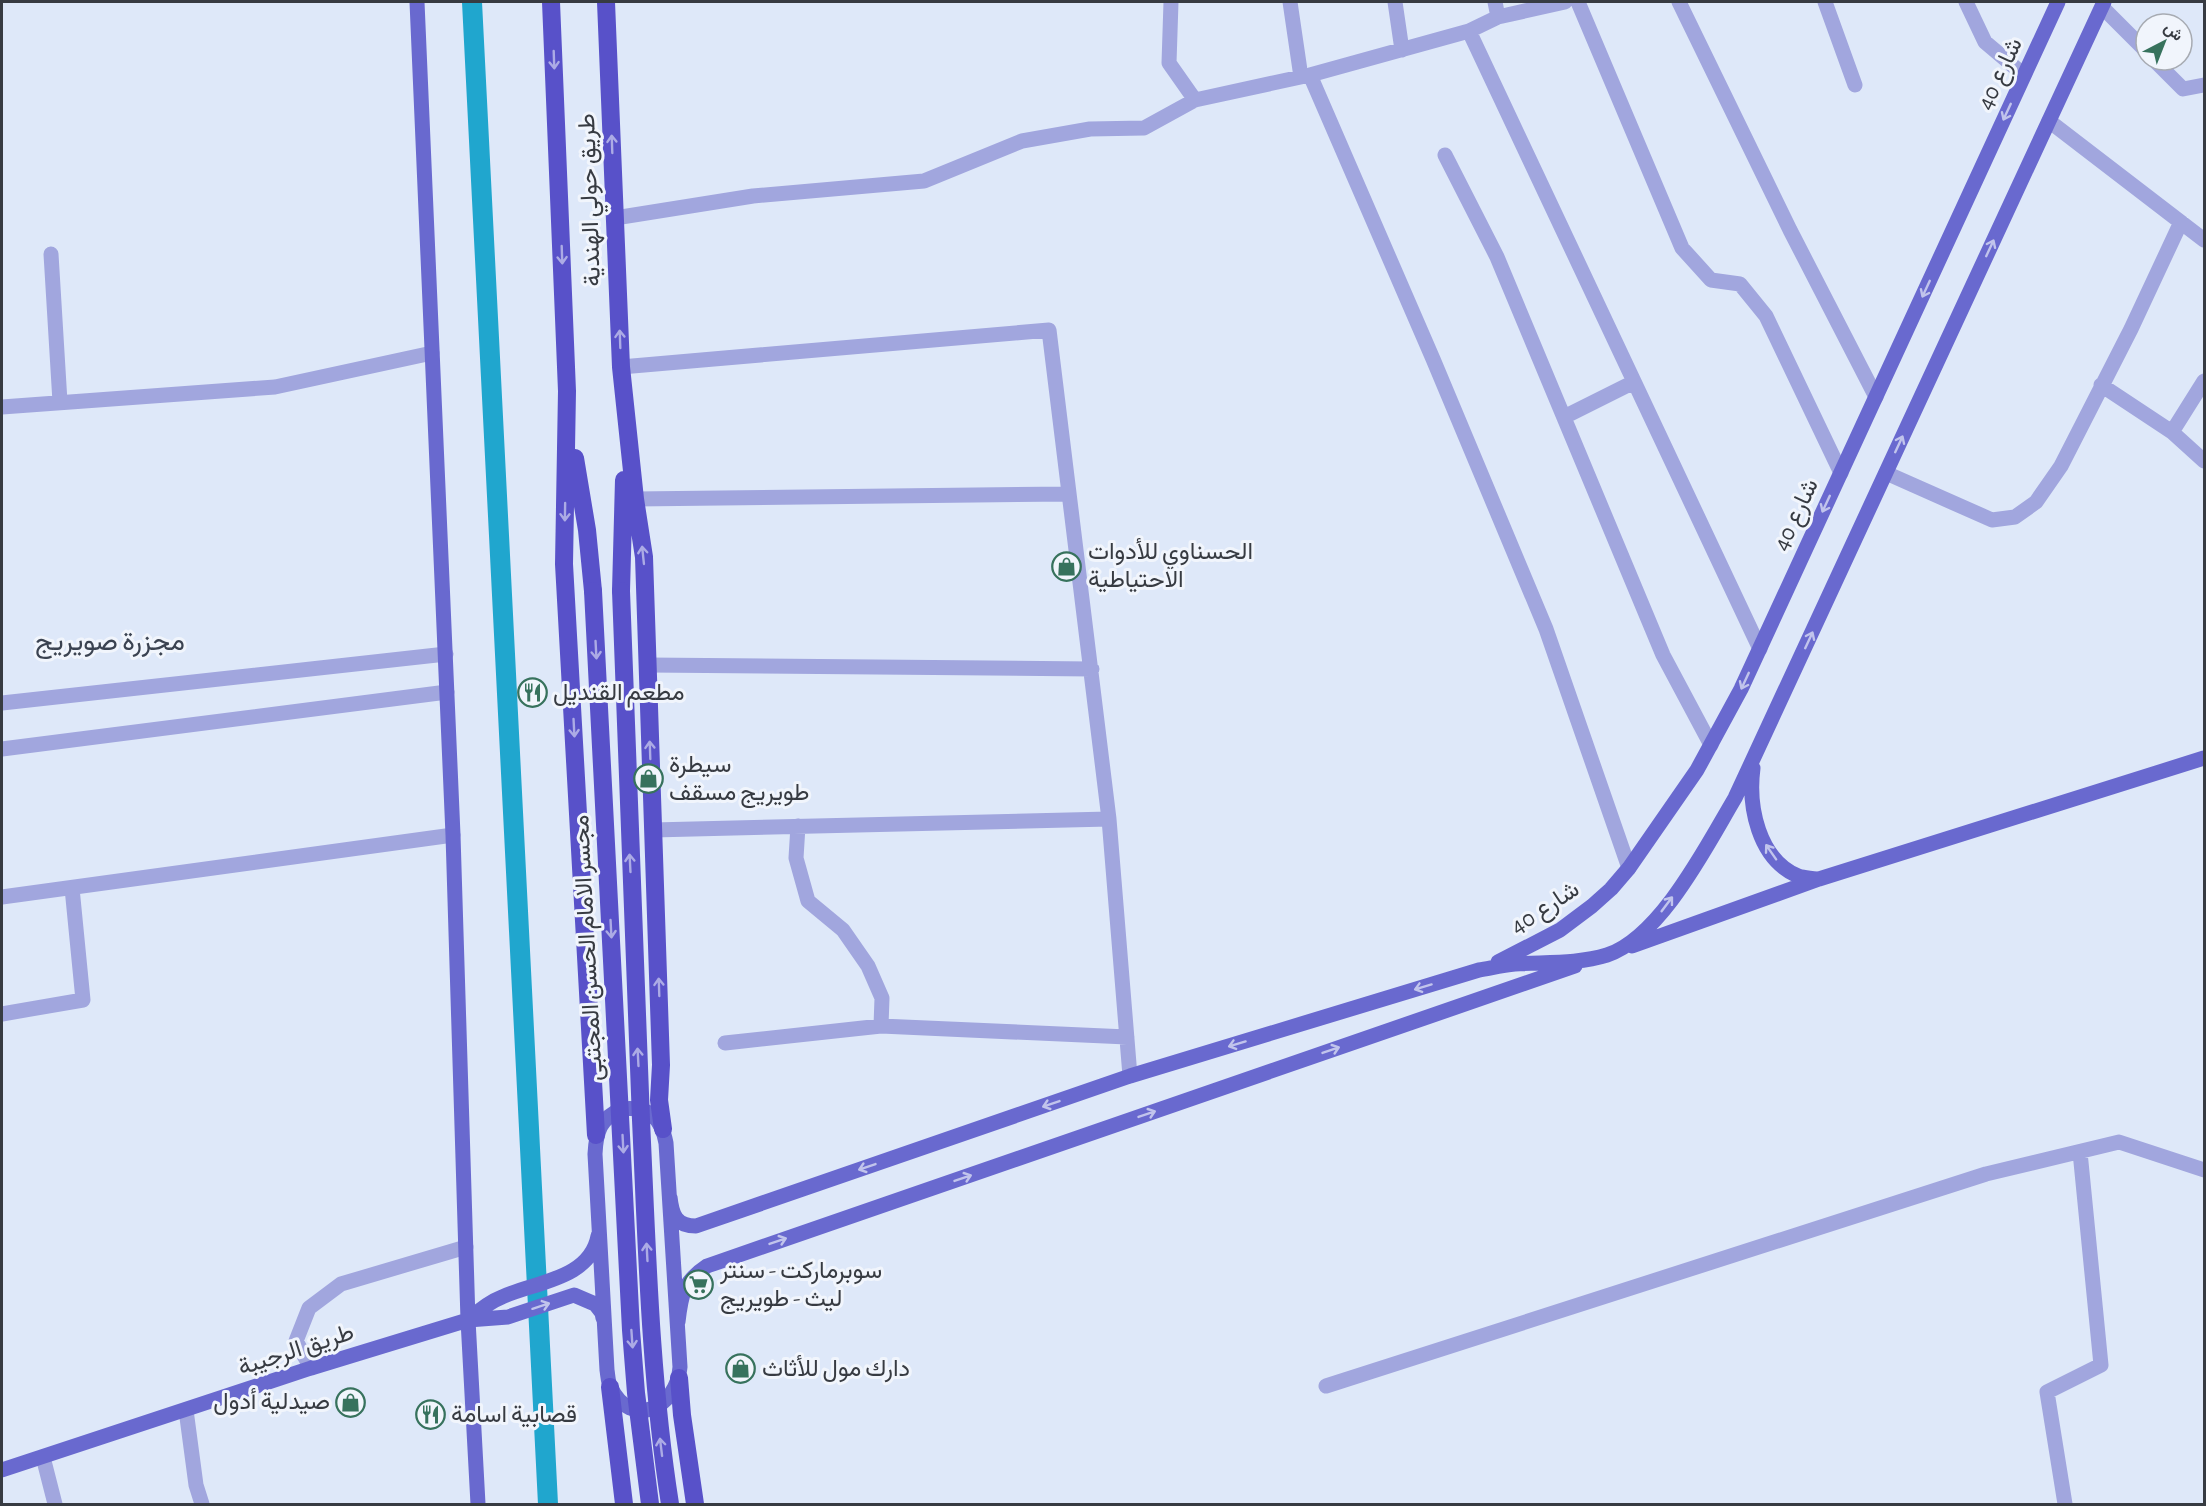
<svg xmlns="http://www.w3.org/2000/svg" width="2206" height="1506" font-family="'Alegreya Sans',Vazirmatn,sans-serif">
<rect width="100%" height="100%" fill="#dee8f9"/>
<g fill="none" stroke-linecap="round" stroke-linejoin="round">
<path stroke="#20a6ce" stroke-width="20" d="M472,2L548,1504"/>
<path stroke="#a1a6de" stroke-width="15" d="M1171,2L1169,63L1195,100
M1290,2L1301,77
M1395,2L1402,50
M1495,2L1498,17
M1578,2L1682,248L1711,280L1740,284L1766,316L1841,473
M1679,2L1790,230L1876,397
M1825,2L1855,85
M1966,2L1985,42L2024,75
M2102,7L2146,51
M1469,31L1760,649
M2154,60L2183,89L2204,85
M1310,75L1433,359L1546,629L1629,868
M2049,121L2204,240
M1445,155L1497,257L1663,655L1711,745
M615,218L753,196L924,181L1022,141L1090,129L1144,128L1195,100L1310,75L1469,31L1498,17L1565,2
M51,254L60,402
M621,367L1049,330L1109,819L1130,1076
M2204,381L2172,432L2204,461
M2101,385L2172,432
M2,407L275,387L432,353
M1564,417L1634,382
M1886,473L1992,520L2015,517L2036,502L2061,466L2131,329L2181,222
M635,499L1069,494
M648,665L1092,669
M2,703L446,654
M2,749L447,692
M798,826L796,858L808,901L843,930L868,966L882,998L881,1026
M653,830L1109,819
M2,897L453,835
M2,1014L83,1000L72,888
M725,1043L881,1026L1127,1037
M311,1368L296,1341L309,1308L341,1284L466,1247
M1326,1386L1986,1174L2119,1142L2204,1170
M186,1410L196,1485L202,1504
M43,1457L55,1504
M2065,1504L2047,1392L2101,1365L2080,1152"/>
<path stroke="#6969cf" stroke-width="15" d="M417,2L453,835L468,1320L478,1504
M1753,768C1748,806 1758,859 1798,876C1803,878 1810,878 1816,879
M1632,946L1819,879L2204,758
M1498,962L1560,930L1592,906L1611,889L1629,868L1697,770L1741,689L2058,2
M622,1109C649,1106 661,1117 666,1143L680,1367C677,1409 631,1429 611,1388C608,1383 608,1376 607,1370L595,1154C596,1132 600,1118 622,1109Z
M670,1197C672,1215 676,1226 696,1226L1130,1076L1479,970C1491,968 1503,965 1515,964C1545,962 1578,964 1607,955C1661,937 1707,845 1735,798L2104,2
M468,1320C478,1311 489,1302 502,1297C535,1282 590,1279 598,1236
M678,1322C681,1295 683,1282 707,1266L1575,966
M2,1470L311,1368L468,1320L508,1317L574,1295L595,1304L602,1313L603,1318"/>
<path stroke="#5851c9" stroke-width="18" d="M551,2L567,391L564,564L596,1135
M606,2L621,367L635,499L644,557L661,1065L659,1100L663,1129
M575,458L587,530L593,591
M621,591L624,480
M679,1378L682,1415L695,1504
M610,1387L624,1504"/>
<path stroke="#5851c9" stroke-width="18" d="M593,591L631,1330L636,1393L650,1504
M621,591C627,767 633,943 641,1120C647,1248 650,1377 670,1504"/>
</g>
<defs><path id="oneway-shaft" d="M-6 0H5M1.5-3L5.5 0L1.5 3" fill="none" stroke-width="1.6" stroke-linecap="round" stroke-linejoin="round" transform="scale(1.5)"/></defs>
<g stroke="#acabe5">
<use href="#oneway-shaft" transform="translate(554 60) rotate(88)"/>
<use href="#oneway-shaft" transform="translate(612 144) rotate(-92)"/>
<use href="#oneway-shaft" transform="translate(562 255) rotate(88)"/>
<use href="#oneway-shaft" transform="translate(620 339) rotate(-92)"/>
<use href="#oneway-shaft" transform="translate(565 512) rotate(91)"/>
<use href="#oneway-shaft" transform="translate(643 555) rotate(-96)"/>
<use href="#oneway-shaft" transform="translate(596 650) rotate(87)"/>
<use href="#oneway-shaft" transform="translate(574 728) rotate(87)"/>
<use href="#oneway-shaft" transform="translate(650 750) rotate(-92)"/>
<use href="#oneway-shaft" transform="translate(630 863) rotate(-93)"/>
<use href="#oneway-shaft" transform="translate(611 929) rotate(87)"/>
<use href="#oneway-shaft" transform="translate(659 987) rotate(-92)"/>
<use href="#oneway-shaft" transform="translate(638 1057) rotate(-93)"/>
<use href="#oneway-shaft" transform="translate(623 1144) rotate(87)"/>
<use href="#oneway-shaft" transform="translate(647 1252) rotate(-93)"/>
<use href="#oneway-shaft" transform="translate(632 1339) rotate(86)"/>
<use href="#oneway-shaft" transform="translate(661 1447) rotate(-97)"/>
</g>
<g stroke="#c1c4ec">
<use href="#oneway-shaft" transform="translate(2007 112) rotate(115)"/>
<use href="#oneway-shaft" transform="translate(1990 248) rotate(-65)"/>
<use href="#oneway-shaft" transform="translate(1926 289) rotate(115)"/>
<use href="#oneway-shaft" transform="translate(1899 444) rotate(-65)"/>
<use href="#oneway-shaft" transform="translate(1826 504) rotate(115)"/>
<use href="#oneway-shaft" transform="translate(1809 640) rotate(-65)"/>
<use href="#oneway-shaft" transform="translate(1745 681) rotate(115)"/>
<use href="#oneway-shaft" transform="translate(1771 852) rotate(-125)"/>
<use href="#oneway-shaft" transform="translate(1667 904) rotate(-53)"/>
<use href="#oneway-shaft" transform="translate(1423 987) rotate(163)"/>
<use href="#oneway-shaft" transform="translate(1237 1044) rotate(163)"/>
<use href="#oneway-shaft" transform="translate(1331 1050) rotate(-19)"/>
<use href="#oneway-shaft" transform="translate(1051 1104) rotate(161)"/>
<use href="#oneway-shaft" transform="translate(1147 1114) rotate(-19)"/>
<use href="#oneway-shaft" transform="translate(867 1167) rotate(161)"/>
<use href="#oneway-shaft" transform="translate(963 1178) rotate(-19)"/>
<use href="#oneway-shaft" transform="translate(778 1241) rotate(-19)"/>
<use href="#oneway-shaft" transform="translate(541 1306) rotate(-18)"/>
</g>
<defs>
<symbol id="shop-ring" viewBox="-11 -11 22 22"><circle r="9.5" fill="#f1f5fc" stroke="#37725d" stroke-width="1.5"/><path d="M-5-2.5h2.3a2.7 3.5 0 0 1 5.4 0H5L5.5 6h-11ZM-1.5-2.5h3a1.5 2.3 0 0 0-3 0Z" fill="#37725d"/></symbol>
<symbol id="restaurant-ring" viewBox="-11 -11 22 22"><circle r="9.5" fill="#f1f5fc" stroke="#37725d" stroke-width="1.5"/><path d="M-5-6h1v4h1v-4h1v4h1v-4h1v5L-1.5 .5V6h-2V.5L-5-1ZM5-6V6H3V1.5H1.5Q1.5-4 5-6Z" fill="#37725d"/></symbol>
<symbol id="supermarket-ring" viewBox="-11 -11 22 22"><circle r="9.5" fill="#f1f5fc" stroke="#37725d" stroke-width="1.5"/><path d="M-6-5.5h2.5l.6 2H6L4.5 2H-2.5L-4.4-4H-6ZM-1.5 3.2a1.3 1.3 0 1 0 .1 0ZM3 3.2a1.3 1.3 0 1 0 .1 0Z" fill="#37725d"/></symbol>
</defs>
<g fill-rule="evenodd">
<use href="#shop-ring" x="1050" y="550" width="33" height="33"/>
<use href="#restaurant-ring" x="516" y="676" width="33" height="33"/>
<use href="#shop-ring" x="632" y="762" width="33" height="33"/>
<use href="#supermarket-ring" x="682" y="1268" width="33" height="33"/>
<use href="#shop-ring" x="724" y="1352" width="33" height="33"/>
<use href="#shop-ring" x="334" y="1386" width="33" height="33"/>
<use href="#restaurant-ring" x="414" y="1398" width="33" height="33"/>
</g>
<g text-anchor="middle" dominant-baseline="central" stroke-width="6" stroke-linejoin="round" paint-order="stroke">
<g font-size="24" fill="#373b42" stroke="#f1f5fc">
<text transform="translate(2000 74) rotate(-65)">شارع 40</text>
<text transform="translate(590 200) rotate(-92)">طريق حولي الهندية</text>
<text transform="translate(1796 515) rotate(-65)">شارع 40</text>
<text transform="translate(1545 908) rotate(-33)">شارع 40</text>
<text transform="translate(588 948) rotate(-93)">مجسر الامام الحسن المجتبى</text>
<text transform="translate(296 1350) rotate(-18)">طريق الرجيبة</text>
</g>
<g font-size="24" fill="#373b42" stroke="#f1f5fc" text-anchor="start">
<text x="1088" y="552">الحسناوي للأدوات<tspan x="1088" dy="28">الاحتياطية</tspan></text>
<text x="553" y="693">مطعم القنديل</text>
<text x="669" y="765">سيطرة<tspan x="669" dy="28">طويريج مسقف</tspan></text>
<text x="720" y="1271">سوبرماركت - سنتر<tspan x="720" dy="28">ليث - طويريج</tspan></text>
<text x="762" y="1369">دارك مول للأثاث</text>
<text x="330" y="1402" text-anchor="end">صيدلية أدول</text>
<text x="451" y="1415">قصابية اسامة</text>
</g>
<g font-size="27" fill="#3b4351" stroke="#f1f5fc">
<text x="110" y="641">مجزرة صويريج</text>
</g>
</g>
<rect width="2206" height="1506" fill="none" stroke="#373b42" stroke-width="6"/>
<g transform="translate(2164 42) rotate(42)"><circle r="28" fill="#f1f5fc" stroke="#a7abb2" stroke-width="1.5"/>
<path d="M0-4.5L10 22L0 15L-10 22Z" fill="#37725d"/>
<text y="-9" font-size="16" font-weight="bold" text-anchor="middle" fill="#373b42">ش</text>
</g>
</svg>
